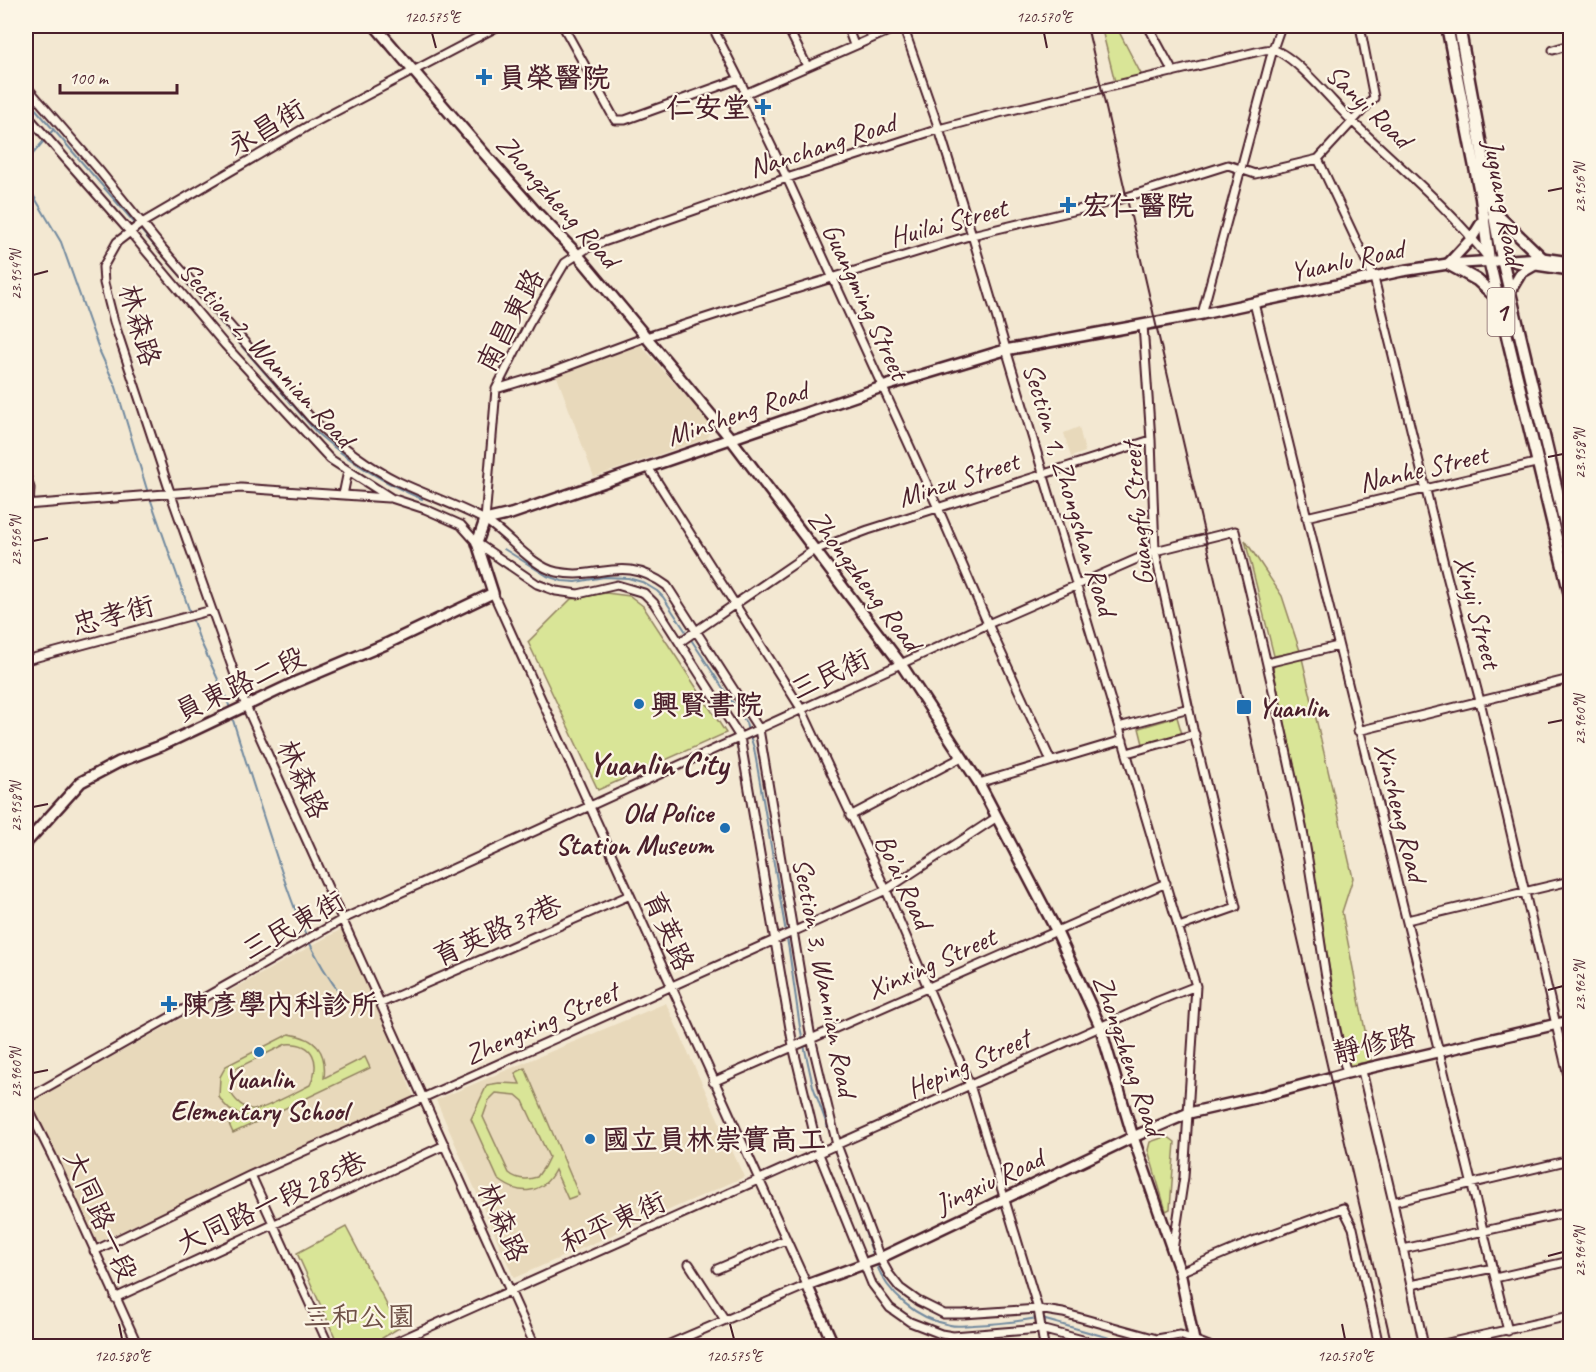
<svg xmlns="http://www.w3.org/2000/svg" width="1596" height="1372" font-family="Caveat,'LXGW WenKai TC',sans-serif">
<rect width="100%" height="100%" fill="#f3e8d2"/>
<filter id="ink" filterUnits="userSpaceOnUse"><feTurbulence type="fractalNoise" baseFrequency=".0167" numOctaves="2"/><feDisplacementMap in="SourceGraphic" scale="12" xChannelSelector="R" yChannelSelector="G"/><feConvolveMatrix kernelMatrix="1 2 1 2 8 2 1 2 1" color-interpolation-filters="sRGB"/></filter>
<g filter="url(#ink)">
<path fill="#e8d9bb" d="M641,345L712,426L707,438L594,477L556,374Z
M1079,427L1085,452L1071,457L1064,433Z
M347,926L414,1097L93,1244L29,1103Z
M666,1003L744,1177L514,1278L436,1100Z"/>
<path fill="#d9e597" stroke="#928261" stroke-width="1.5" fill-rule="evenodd" d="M1101,26H1116L1142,76L1115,82Z
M1245,540L1282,596L1300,651L1274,656Z
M606,593L630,596L643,606L726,733L598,790L528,642L571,599Z
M1302,658L1353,878L1342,912L1371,1061L1348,1066L1329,967L1308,832L1273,668L1277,663Z
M1177,717L1182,734L1143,744L1139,728Z
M289,1034C316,1038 327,1051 324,1078L365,1057L370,1068L233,1133L228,1122L245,1116L230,1110L224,1104L219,1097L220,1077L226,1066ZM286,1044C314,1042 321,1062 310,1085C300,1090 266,1108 258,1109C244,1111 234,1100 229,1089L235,1069Z
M525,1068L579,1195L568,1199L555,1170C542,1195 519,1196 498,1179L471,1119L487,1085L499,1083L520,1084L515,1073ZM496,1093L516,1095L523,1101L549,1157L544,1167L537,1177C527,1180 517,1180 509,1173L483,1117L489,1100Z
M1167,1136L1175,1142L1170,1209L1166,1211L1148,1150L1150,1142Z
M346,1227L399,1328L369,1346H339L297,1253Z"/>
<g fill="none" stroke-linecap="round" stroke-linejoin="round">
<path stroke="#728a9f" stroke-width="2" d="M1566,26L1570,37
M26,98L318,434C349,461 384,483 422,499
M26,162L53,130
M26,183L61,242L100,352L116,387L148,493
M150,498L199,638L226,697L231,711
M504,549L547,576L562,581L576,582L604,577L628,578L642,582L657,591L663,597L746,723L748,731
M232,717C247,765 262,813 278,861C294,909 311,957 343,997
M750,736L754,748L789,950L800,1027L813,1086L874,1257
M876,1263C887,1294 917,1319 950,1325C957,1327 966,1325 973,1325C995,1324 1015,1322 1037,1318
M1042,1319L1138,1346"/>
<defs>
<path id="minor" d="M499,26L308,126L142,223L117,242L103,267L104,283L114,322L170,492L246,706L535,1346
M563,26L615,120H625L739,79L787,178L938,508L988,624L1051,761
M712,26L739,79
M787,26L807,66
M847,26L854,45
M903,26L939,129L972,235L1196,986L1184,1177L1173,1250
M1148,26L1173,72
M1553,50L1570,45
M26,86L98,169L162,248L311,418C337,443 367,466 399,482C427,495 456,505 483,519C505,531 531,567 557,572C600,581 622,553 667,586L759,729L811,1038L837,1145L880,1258L889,1274L900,1288L918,1301L944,1314H963L1038,1309L1063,1313L1157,1339L1180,1335L1209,1346
M747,93L900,26
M26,114L130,232L225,345L330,459L391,498L425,509L461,525L477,543L537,584L556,591L578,594L617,585L644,593L654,603L740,737L793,1046L819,1154L872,1284L890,1308L910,1322L941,1334L953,1336L1041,1329L1105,1346
M1318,159L1374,278L1447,576L1480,701L1570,1084
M1254,303L1508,1331
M1202,314L1273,49L1281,26
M1143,325L1151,440L1155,551L1193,729L1236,907L1179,927
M496,389L552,372L646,337L783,293L972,235L1111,202L1228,165L1255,174L1318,159L1374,98L1360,26
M648,467L802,710L886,890L970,1085L1038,1309L1044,1346
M26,475L30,488L29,505
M343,495L348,471
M26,505L241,488L388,498
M1306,517L1540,462
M485,520L496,389L529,324L565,263L589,247L787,178L939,129L999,113L1260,51C1264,50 1270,49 1274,50C1296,56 1334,104 1352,121C1399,167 1447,205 1488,258
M493,593L807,1285L665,1346
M680,642L814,550L868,530L1151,440
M26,660L212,610
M1267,663L1338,646
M1119,727L1189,708
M1358,731L1570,679
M1127,753L1195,734
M979,783L1123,740
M850,816L962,757
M1407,920L1570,881
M381,1003L630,895
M1362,1071L1393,1202L1424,1346
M713,1082L1166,883
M26,1099L343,919L988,624L1155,551L1235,531C1260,632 1284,734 1304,837C1319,916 1324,996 1347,1073
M26,1104L52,1156L138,1346
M251,1175L329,1346
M1393,1202L1570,1160
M1403,1249L1570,1212
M94,1251L251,1175L886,890L997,817
M689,1264L725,1320
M717,1269L785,1240
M1180,1272L1253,1241L1343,1208L1353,1228L1379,1346
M1495,1278L1570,1261
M1411,1285L1493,1268
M115,1298L445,1145
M387,1346L1158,1001L1196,986
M1434,1346L1570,1316"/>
<path id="tertiary" d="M375,26L483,152L537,213L577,254L731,439L901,664L979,783L1056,930L1100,1026L1133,1137L1180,1272L1195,1346
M1516,262L1570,270
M1448,264L1472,238L1485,217
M1509,293L1521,273L1535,265
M26,843L81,782L119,762L163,745L296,682L386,644L493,593L477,543L485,520L511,514L882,387L1005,350L1202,314L1402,271L1448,264L1542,258L1570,262
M834,1346L807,1285L880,1258L1133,1137L1189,1113L1259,1097L1347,1073L1570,1021"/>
<path id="primary" d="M1447,26L1481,198L1489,260L1498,299L1570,595
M1459,26L1502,259L1570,545
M1494,212L1542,258
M1448,264L1477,280L1498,299"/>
</defs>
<use href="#minor" stroke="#4a1f2b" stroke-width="11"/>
<use href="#tertiary" stroke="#4a1f2b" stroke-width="14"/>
<use href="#primary" stroke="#4a1f2b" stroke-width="15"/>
<use href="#minor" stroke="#fcf5e5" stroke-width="7"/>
<use href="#tertiary" stroke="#fcf5e5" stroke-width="9"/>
<use href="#primary" stroke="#fcf5e5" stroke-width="10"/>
<path stroke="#4a1f2b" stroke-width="2" d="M1087,26L1392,1346"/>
</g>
</g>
<path fill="none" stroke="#4a1f2b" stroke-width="2" d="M432,33L436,48M1044,33L1047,48M1548,191L1563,188M33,275L48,271M1548,457L1563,454M33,541L48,538M1548,723L1563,720M33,807L48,804M1548,990L1563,986M33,1073L48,1070M1548,1256L1563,1252M119,1324L122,1339M730,1324L734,1339M1342,1324L1345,1339"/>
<g fill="#1f6fb2" stroke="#fcf5e5" stroke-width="2">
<path d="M481 68h6v6h6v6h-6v6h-6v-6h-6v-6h6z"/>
<path d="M760 98h6v6h6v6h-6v6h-6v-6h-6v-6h6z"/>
<path d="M1065 196h6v6h6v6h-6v6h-6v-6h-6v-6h6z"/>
<circle cx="639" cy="704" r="6"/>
<rect x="1236" y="699" width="16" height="16" rx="3"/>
<circle cx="725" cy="828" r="6"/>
<path d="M166 995h6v6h6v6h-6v6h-6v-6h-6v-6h6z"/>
<circle cx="259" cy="1052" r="6"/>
<circle cx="590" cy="1139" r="6"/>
</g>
<g text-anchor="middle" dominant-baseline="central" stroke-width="4.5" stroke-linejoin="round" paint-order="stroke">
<rect fill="#fcf5e5" stroke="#7f5f63" stroke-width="1.5" x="1487.5" y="288" width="27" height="48" rx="4.5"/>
<g font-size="27" font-weight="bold" fill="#4a1f2b">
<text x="1501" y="312">1</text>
</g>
<g font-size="28" font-weight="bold" fill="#4a1f2b" stroke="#fcf5e5" text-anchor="start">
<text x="498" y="77">員榮醫院</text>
<text x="750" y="107" text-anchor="end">仁安堂</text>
<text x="1082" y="205">宏仁醫院</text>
<text x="651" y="704">興賢書院</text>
<text x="1258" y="707">Yuanlin</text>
<text x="713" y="812" text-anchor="end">Old Police<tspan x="713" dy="32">Station Museum</tspan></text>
<text x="182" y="1004">陳彥學內科診所</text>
<text x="259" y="1078" text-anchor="middle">Yuanlin<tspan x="259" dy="32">Elementary School</tspan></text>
<text x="602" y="1139">國立員林崇實高工</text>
</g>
<g font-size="28" fill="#4a1f2b" stroke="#fcf5e5">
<text transform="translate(1369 106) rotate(44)">Sanyi Road</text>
<text transform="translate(266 127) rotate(-30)">永昌街</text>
<text transform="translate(822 145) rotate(-18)">Nanchang Road</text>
<text transform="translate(558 201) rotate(48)">Zhongzheng Road</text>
<text transform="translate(1504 202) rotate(80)">Juguang Road</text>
<text transform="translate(948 222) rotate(-15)">Huilai Street</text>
<text transform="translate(1347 260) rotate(-12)">Yuanlu Road</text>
<text transform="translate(866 301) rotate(65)">Guangming Street</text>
<text transform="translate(510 320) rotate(-62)">南昌東路</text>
<text transform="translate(140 325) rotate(74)">林森路</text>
<text transform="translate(267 354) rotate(47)">Section 2, Wannian Road</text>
<text transform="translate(737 413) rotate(-19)">Minsheng Road</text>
<text transform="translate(1423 468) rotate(-13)">Nanhe Street</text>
<text transform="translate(958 479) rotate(-18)">Minzu Street</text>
<text transform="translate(1070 489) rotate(73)">Section 1, Zhongshan Road</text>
<text transform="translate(1137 514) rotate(-95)">Guangfu Street</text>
<text transform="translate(865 580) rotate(53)">Zhongzheng Road</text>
<text transform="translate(1478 612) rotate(75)">Xinyi Street</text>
<text transform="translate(113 615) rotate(-15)">忠孝街</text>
<text transform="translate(830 674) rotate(-25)">三民街</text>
<text transform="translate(240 684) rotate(-25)">員東路二段</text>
<text transform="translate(303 779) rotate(65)">林森路</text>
<text transform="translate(1401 812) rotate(76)">Xinsheng Road</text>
<text transform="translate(904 881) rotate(65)">Bo'ai Road</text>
<text transform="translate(293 925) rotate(-29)">三民東街</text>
<text transform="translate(497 930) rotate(-24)">育英路37巷</text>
<text transform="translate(669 931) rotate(66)">育英路</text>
<text transform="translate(931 963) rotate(-24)">Xinxing Street</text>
<text transform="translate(825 977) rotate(79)">Section 3, Wannian Road</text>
<text transform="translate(541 1023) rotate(-24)">Zhengxing Street</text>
<text transform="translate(1374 1044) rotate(-13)">靜修路</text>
<text transform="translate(1129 1055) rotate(71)">Zhongzheng Road</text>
<text transform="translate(968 1063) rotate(-24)">Heping Street</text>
<text transform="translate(989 1181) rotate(-25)">Jingxiu Road</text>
<text transform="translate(271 1202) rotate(-25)">大同路一段285巷</text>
<text transform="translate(101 1216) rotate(66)">大同路一段</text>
<text transform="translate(503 1222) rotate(66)">林森路</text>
<text transform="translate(613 1222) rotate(-24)">和平東街</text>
</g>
<g font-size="28" fill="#6e5046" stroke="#fcf5e5">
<text x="359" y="1316">三和公園</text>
</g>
<g font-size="34" font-weight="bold" fill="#4a1f2b" stroke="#fcf5e5">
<text x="658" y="763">Yuanlin City</text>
</g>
</g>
<rect width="1596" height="1372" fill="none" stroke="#fcf5e5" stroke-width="66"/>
<path d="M60 84v9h117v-9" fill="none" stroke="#4a1f2b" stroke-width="3"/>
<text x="69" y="84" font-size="18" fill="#4a1f2b" stroke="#fcf5e5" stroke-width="4.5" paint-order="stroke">100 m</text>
<rect x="33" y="33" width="1530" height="1306" fill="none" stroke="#4a1f2b" stroke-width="2"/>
<g font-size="15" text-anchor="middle" fill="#4a1f2b">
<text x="432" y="22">120.575°E</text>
<text x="1044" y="22">120.570°E</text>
<text transform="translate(1580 188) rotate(-90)" y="5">23.956°N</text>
<text transform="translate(16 275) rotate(-90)" y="5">23.954°N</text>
<text transform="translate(1580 454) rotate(-90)" y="5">23.958°N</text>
<text transform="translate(16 541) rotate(-90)" y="5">23.956°N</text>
<text transform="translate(1580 720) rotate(-90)" y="5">23.960°N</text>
<text transform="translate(16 807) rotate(-90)" y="5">23.958°N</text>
<text transform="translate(1580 986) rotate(-90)" y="5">23.962°N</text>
<text transform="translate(16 1073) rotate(-90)" y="5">23.960°N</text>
<text transform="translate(1580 1252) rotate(-90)" y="5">23.964°N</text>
<text x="122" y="1361">120.580°E</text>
<text x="734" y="1361">120.575°E</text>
<text x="1345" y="1361">120.570°E</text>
</g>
</svg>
